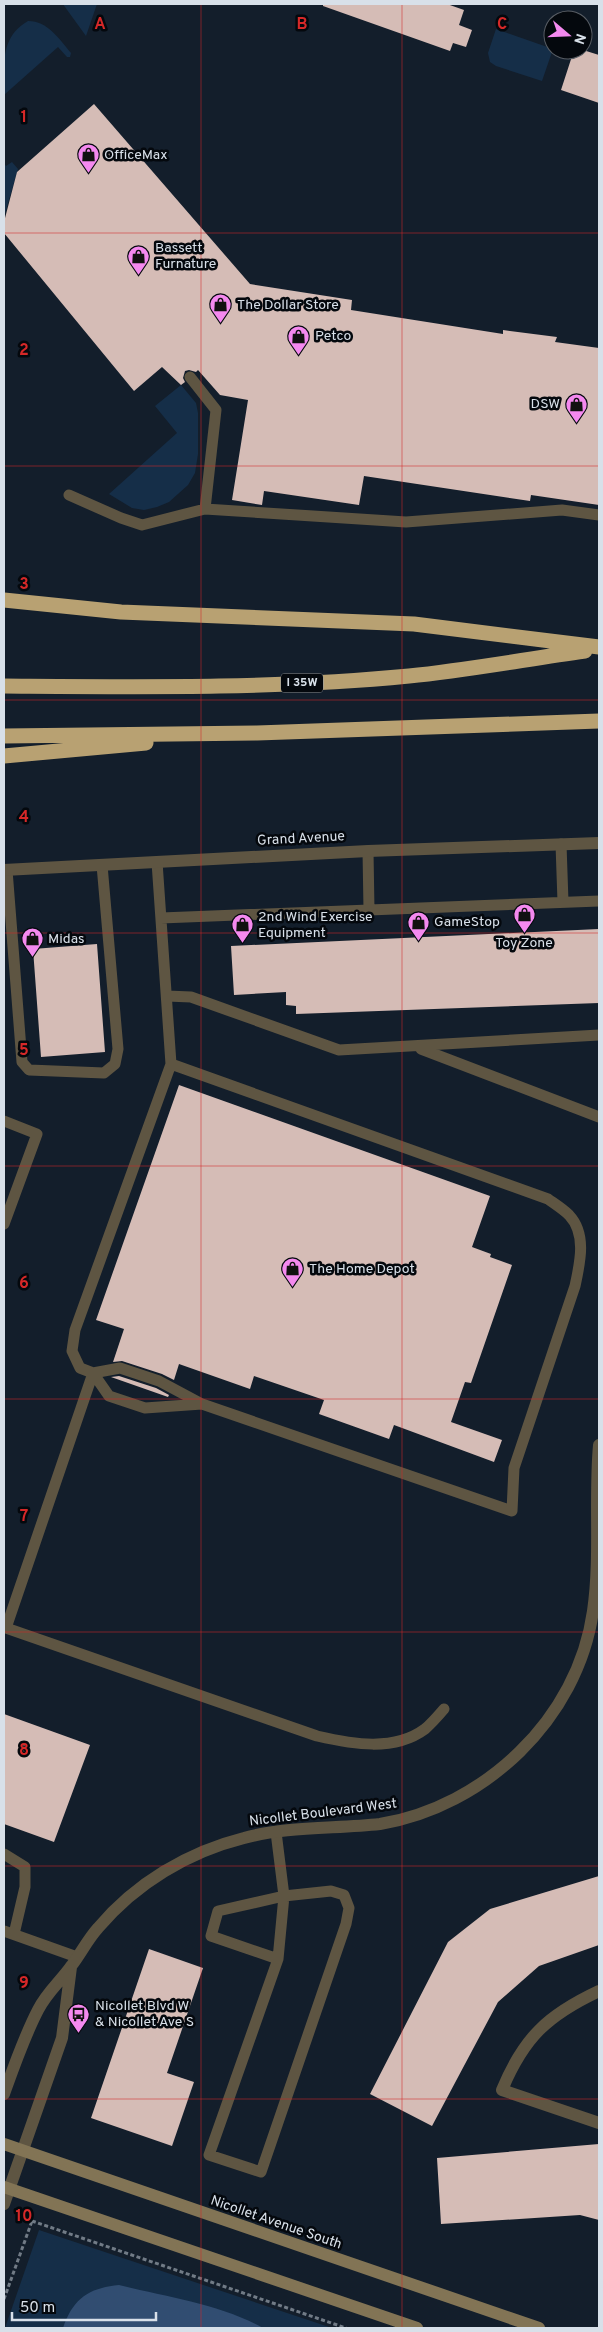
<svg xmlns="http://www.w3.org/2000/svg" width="603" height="2332" font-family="Overpass,sans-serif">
<rect width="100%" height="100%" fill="#131e2b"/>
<path fill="#152e48" d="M63,4H97L86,36L65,7Z
M28,21C48,21 59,39 71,53L70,57H67L58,47L4,95C4,64 0,37 28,21Z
M496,29L553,49L542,81L496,66L490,62L488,53Z
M12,162L18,169L4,217V163L6,166Z
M181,385L196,403L198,413V454L195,473L188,485L169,502L157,507L144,510L132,508L109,494L177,433L155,406Z
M39,2230L332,2328H5Z"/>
<path fill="#314d71" d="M119,2285C167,2297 220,2304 263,2328H63C73,2299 88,2288 119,2285Z"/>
<path fill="#d5bcb6" d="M323,4H447L464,10L459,25L472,30L466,47L453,43L450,51L323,6Z
M574,50H583L599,55V103L561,90Z
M94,104L250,284L352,300L351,310L503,334V330L557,337L555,342L599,348V505L531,495L530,501L364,476L359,505L264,491L262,505L232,500L248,400L220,395L198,370L196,372L189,370L185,371L183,378L185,382L181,385L162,367L134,391L4,233V222L17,172Z
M599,929V1003L296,1014V1006L286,1005V992L234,995L231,946Z
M97,944L105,1052L41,1057L33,949Z
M179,1085L490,1196L472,1247L491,1254L490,1257L512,1265L471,1383L465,1382L451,1422L502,1440L494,1462L394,1425L389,1439L319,1414L324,1400L254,1376L250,1389L179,1364L174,1380L162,1374L122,1361L113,1362L124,1329L96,1320Z
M119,1376L156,1388L169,1395L168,1397L111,1377Z
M4,1714L90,1745L54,1842L4,1824Z
M599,1876V1945L539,1966L498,2002L432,2126L370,2094L448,1942L490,1909Z
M149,1949L203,1968L167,2073L194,2082L172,2146L91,2118Z
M599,2144V2220L580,2215L441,2224L437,2158Z"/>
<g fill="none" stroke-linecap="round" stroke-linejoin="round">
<path stroke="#717b86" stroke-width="3" stroke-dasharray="4 2.5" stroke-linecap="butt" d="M16,2212L28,2215L32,2221L346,2328
M4,2299L32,2221"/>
<path stroke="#5e5542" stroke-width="11" d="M190,377L216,410L205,509
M69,495L121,518L142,525L205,509L406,522L562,510L599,515
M561,844L563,902
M368,851L369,910
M157,862L171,1064L75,1330L72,1351L80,1368L93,1373L6,1628L317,1736C352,1744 394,1752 425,1729C432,1723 438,1716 444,1709
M7,870L22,1062L29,1070L104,1073L115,1064L118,1049L102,865
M161,918L599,901
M167,996L191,997L339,1050L599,1035
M421,1049L599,1117
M171,1064L548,1199C555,1204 563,1209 569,1215C587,1234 580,1263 575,1286L514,1468L512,1511L202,1404L145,1408L109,1396L93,1373L120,1368L159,1381L202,1404
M4,1121L37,1134L4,1224
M276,1832L284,1896L278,1959
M4,1854L25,1867V1887L14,1934
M331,1891L344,1895L349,1908L346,1924L261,2172L209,2155L278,1959L211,1936L218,1911L284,1896Z
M4,1931L77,1957"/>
<path stroke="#5e5542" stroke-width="12" d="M4,870L368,851L599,843
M599,1991C548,2015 524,2037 502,2090L599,2123"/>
<path stroke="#5e5542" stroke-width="12" d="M4,2094C14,2066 24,2037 38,2010C47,1992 61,1981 72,1965C81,1953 88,1939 98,1928C136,1883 188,1852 244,1838C287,1826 335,1829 380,1824C484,1807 578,1719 593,1611C601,1556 594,1500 599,1445
M4,2204L62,2038L71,1967"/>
<path stroke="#827455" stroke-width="12" d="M4,2144L539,2328
M4,2187L417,2328"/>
<path stroke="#b8a172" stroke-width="15" d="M4,600L121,612L414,624L599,647
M4,686C139,687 274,689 409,676C468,670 527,659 585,651
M4,736L257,733L599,721
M4,756L146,743"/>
</g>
<path fill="none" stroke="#d62828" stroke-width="1" stroke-opacity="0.55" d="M201,4V2328M402,4V2328M4,233H599M4,466H599M4,700H599M4,933H599M4,1166H599M4,1399H599M4,1632H599M4,1866H599M4,2099H599"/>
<defs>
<symbol id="shop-pin" viewBox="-11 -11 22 30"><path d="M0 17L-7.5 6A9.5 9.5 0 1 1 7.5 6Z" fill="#f489ef" stroke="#04080d"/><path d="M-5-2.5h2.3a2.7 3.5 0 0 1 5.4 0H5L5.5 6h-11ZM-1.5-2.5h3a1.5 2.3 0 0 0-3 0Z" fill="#111"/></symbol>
<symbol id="bus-pin" viewBox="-11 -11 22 30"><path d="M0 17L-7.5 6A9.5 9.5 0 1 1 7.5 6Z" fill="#f489ef" stroke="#04080d"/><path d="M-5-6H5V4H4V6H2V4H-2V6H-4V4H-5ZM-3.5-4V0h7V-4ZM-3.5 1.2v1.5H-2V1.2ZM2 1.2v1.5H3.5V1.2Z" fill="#111"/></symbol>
</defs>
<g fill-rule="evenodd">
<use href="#shop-pin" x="76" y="142" width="25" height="34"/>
<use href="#shop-pin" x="126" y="244" width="25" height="34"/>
<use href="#shop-pin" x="208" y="292" width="25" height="34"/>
<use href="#shop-pin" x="286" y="324" width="25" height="34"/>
<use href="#shop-pin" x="564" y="392" width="25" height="34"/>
<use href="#shop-pin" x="512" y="902" width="25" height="34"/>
<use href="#shop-pin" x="406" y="910" width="25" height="34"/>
<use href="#shop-pin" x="230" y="912" width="25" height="34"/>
<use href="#shop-pin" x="20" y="926" width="25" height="34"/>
<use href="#shop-pin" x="280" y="1256" width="25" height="34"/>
<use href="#bus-pin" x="66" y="2002" width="25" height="34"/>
</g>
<g text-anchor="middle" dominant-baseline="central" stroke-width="5" stroke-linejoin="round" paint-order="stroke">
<rect fill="#04080d" stroke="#989fa7" stroke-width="1" x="281" y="673.5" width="42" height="19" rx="4"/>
<g font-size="12" font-weight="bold" fill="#d8e0e9">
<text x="302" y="683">I 35W</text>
</g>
<g font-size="14" fill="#d8e0e9" stroke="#04080d" text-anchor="start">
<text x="104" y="155">OfficeMax</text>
<text x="155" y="248">Bassett<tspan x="155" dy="16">Furnature</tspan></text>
<text x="237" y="305">The Dollar Store</text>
<text x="315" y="336">Petco</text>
<text x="560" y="404" text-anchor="end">DSW</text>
<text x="258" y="917">2nd Wind Exercise<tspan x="258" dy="16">Equipment</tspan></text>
<text x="434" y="922">GameStop</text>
<text x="48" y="939">Midas</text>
<text x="524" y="943" text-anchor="middle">Toy Zone</text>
<text x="309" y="1269">The Home Depot</text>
<text x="95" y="2006">Nicollet Blvd W<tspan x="95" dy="16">&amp; Nicollet Ave S</tspan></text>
</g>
<g font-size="14" fill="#d8e0e9" stroke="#04080d">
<text transform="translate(301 839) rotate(-3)">Grand Avenue</text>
<text transform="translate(323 1813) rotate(-7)">Nicollet Boulevard West</text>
<text transform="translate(276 2223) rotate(19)">Nicollet Avenue South</text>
</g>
</g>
<g font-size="16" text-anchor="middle" font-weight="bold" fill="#d62828" stroke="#04080d" stroke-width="5" stroke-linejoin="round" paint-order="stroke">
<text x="100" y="29">A</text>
<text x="302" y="29">B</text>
<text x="502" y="29">C</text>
<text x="24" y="122">1</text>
<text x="24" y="355">2</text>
<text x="24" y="589">3</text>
<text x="24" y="822">4</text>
<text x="24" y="1055">5</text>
<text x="24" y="1288">6</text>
<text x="24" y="1521">7</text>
<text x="24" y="1755">8</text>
<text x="24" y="1988">9</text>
<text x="24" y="2221">10</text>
</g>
<rect width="603" height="2332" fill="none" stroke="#d8e0e9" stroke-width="10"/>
<g transform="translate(568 35) rotate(109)"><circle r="24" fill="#04080d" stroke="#595e65"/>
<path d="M0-4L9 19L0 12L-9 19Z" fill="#f489ef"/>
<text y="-8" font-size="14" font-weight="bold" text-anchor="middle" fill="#d8e0e9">N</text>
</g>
<path d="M12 2312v8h144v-8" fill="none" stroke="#d8e0e9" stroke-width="2.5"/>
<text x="20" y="2312" font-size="15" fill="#d8e0e9" stroke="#04080d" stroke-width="4" paint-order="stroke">50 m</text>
</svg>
